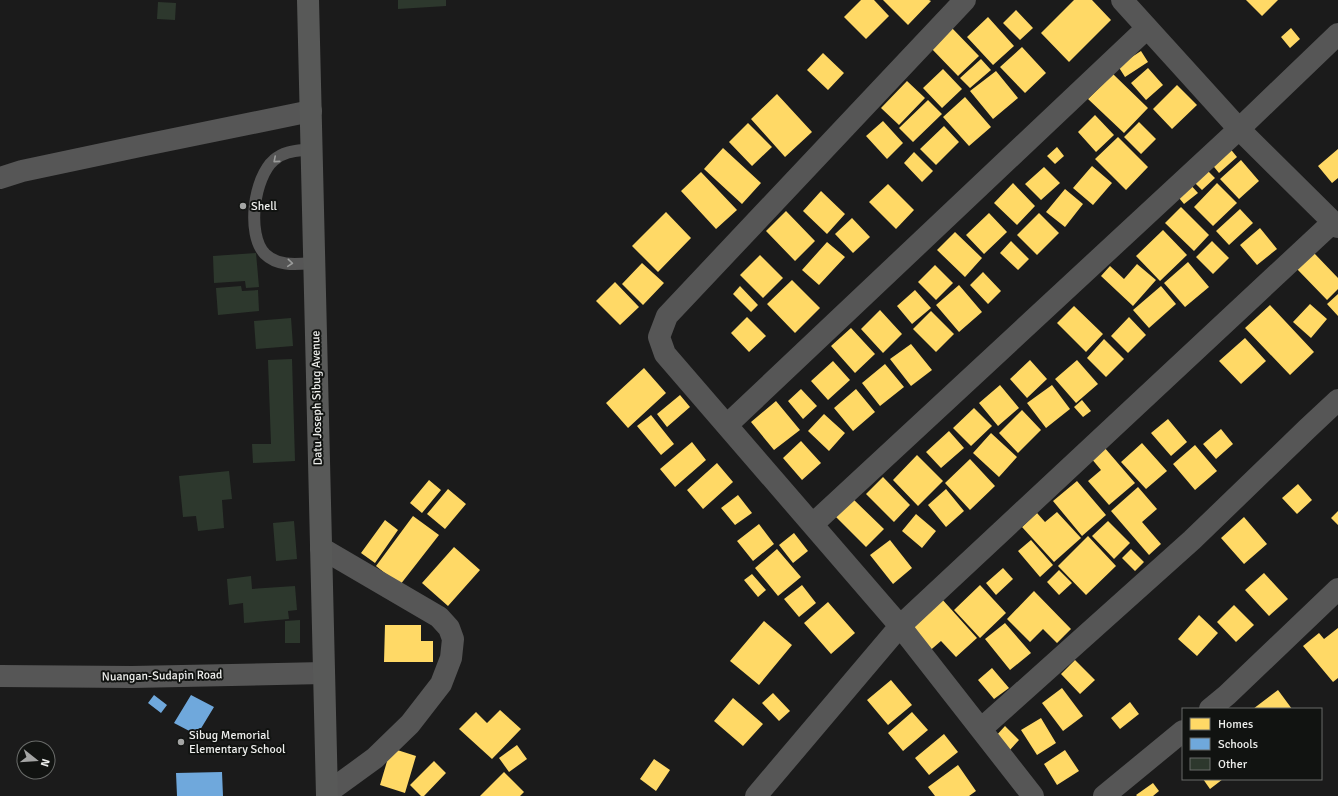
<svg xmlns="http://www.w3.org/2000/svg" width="1338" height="796" font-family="Signika,sans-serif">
<rect width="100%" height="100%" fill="#1b1b1b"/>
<path fill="#ffd966" d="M861,0H874L889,16L866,39L844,17Z
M883,0H929L931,1L908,25Z
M1074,0H1092L1111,20L1069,62L1041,33Z
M1246,0H1278L1262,16Z
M1016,10L1033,28L1020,40L1003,23Z
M988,17L1014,46L993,65L967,37Z
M951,27L979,56L958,76L930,47Z
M1291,28L1300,39L1290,48L1281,37Z
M1022,47L1046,73L1025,93L1000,67Z
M1141,51L1148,62L1125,77L1118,66Z
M823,53L844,73L828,90L807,70Z
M981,59L991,70L970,88L960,78Z
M1148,68L1163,85L1146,100L1131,83Z
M943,69L962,89L942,108L923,88Z
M996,71L1018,98L993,119L970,91Z
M1113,74L1148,108L1124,133L1088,99Z
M907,81L925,98L899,125L881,108Z
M1177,85L1197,105L1172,129L1153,109Z
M777,94L812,132L785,157L751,119Z
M965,97L991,127L969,146L943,117Z
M928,100L942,114L913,142L899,128Z
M1095,115L1114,135L1096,152L1078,132Z
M883,121L903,143L887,159L866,136Z
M1139,122L1156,139L1141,154L1124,137Z
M748,123L772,147L752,166L729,142Z
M944,126L959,142L936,165L920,149Z
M1118,137L1148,167L1126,190L1095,159Z
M1228,146L1237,157L1219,173L1210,162Z
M1057,147L1064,156L1055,164L1047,156Z
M723,148L761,183L742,204L704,169Z
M1338,149V178L1332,183L1318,166Z
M914,152L933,171L922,182L904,163Z
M1241,160L1259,181L1239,199L1220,179Z
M1092,166L1112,183L1093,205L1073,188Z
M1044,167L1060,183L1041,200L1025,184Z
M1204,167L1215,178L1202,190L1191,179Z
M701,172L737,210L716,229L681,191Z
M1188,182L1198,193L1184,204L1175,193Z
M1013,183L1035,206L1017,225L994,203Z
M1217,183L1237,203L1213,226L1194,207Z
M888,184L914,210L896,229L869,202Z
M1065,189L1083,204L1065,227L1046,212Z
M821,191L845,214L827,234L803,211Z
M1181,207L1209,235L1194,251L1165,223Z
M1240,209L1253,223L1229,245L1216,231Z
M786,211L815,241L795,261L766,231Z
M666,212L691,238L658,272L632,246Z
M989,213L1007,232L984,254L966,235Z
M1039,213L1059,233L1037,255L1017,235Z
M852,218L870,237L853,253L835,234Z
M1260,228L1277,249L1257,265L1240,245Z
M1163,230L1187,255L1160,281L1136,256Z
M955,232L982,258L965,277L937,250Z
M1011,241L1029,259L1018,270L1000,253Z
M1212,241L1229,258L1213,274L1196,257Z
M827,242L845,257L819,285L802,270Z
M1314,253L1338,278V289L1327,300L1297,269Z
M760,255L783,278L763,298L740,275Z
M1188,262L1209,287L1185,307L1164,283Z
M642,263L664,283L643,305L622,284Z
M1137,264L1156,280L1133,306L1101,276L1110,266L1124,279Z
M935,265L953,283L936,300L918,282Z
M983,272L1001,291L988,304L970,285Z
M792,280L820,308L795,333L767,304Z
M615,282L639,307L620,325L596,301Z
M959,285L982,312L959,332L936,305Z
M740,286L758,305L751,312L733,294Z
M1161,286L1176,304L1149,328L1133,310Z
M915,290L931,308L912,324L897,306Z
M1338,294V316L1327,304Z
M1310,304L1327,319L1311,338L1293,322Z
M1270,305L1314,352L1290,375L1245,328Z
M1074,306L1103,334L1086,352L1057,323Z
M880,310L902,334L883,353L861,329Z
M931,311L954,334L936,352L913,329Z
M747,317L766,336L749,352L731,333Z
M1129,317L1146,335L1128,353L1111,336Z
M851,328L875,354L855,373L831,346Z
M1245,338L1266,361L1241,384L1219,361Z
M1104,339L1124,359L1106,377L1087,358Z
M911,344L932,370L911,386L890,359Z
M1030,360L1047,379L1027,398L1010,379Z
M1077,360L1098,384L1076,403L1055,379Z
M833,361L850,380L828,400L811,381Z
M885,364L904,387L880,406L862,383Z
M644,368L666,393L628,428L606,403Z
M1000,385L1019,408L998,426L979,403Z
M1052,385L1070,409L1046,428L1027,403Z
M801,389L817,406L803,419L788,401Z
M856,389L875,412L853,431L834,408Z
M680,395L690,407L667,427L657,414Z
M1082,400L1091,411L1083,417L1074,407Z
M776,401L800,430L774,450L751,422Z
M974,408L992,426L971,446L953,428Z
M1022,410L1041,430L1018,453L999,433Z
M824,414L845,433L829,451L808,431Z
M651,415L674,444L661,455L637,426Z
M1168,419L1187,442L1171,456L1151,433Z
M1221,429L1233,444L1216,459L1203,444Z
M949,431L964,448L941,468L926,452Z
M991,433L1017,457L999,477L973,453Z
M801,441L821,463L802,480L783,458Z
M692,442L706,460L675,487L660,469Z
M1142,443L1167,471L1146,489L1121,462Z
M1195,445L1217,471L1195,490L1173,464Z
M1104,447L1135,483L1109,505L1088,481L1101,470L1091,458Z
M917,455L943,481L918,506L893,480Z
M970,459L995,486L970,510L945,483Z
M717,463L733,482L703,509L687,490Z
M883,477L910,505L894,522L866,494Z
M429,480L441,490L422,513L410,503Z
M1077,481L1106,515L1082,536L1053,501Z
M1298,484L1312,500L1297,514L1282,498Z
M1138,487L1157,509L1142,522L1161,544L1149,555L1111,511Z
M448,489L466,504L445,529L427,514Z
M946,489L964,511L946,527L928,505Z
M738,495L752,513L735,525L721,508Z
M853,499L884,529L866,547L836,517Z
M1338,511V525L1331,518Z
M1057,512L1081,538L1054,562L1022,527L1037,513L1045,522Z
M916,514L936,531L922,548L902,531Z
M413,516L439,535L400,585L376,566Z
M1244,517L1267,544L1244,564L1221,538Z
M385,520L398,530L375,563L361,553Z
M1108,521L1130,543L1114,559L1092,536Z
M759,524L774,544L753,561L737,541Z
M794,533L808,551L793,563L779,545Z
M1088,536L1116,566L1086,595L1058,566Z
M890,540L912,568L893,584L870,555Z
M1031,540L1053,565L1040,577L1018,551Z
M454,547L480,570L448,606L422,583Z
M777,549L801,577L778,596L755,568Z
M1131,549L1144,562L1135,571L1122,558Z
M1003,568L1013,579L996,595L986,583Z
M1059,570L1072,583L1059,595L1047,582Z
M1264,573L1288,599L1269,616L1245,590Z
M752,574L766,590L758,597L744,580Z
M802,585L816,603L799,617L784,599Z
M980,585L1006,613L980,638L954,610Z
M1034,591L1071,629L1057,643L1043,629L1030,642L1007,619Z
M941,598L977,638L956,657L941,641L926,654L905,631Z
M828,602L855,633L831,654L804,623Z
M1234,605L1254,625L1236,642L1217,622Z
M1199,615L1218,633L1197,656L1178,639Z
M764,621L792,645L759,685L730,661Z
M1005,623L1031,653L1010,670L985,639Z
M385,625H421V641H433V662H384Z
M1338,628V678L1333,682L1303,646L1319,633L1324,639Z
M1075,660L1095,680L1080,694L1061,674Z
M992,668L1009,688L994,699L978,680Z
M891,680L912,705L888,725L867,700Z
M1062,688L1083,716L1063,731L1042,703Z
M1278,690L1292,709H1253Z
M773,693L790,711L779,721L762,703Z
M733,698L763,724L743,746L714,721Z
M1130,702L1139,714L1120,729L1111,718Z
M500,710L521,729L492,759L459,729L476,712L487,723Z
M912,712L928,730L903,751L888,733Z
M1041,718L1056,743L1037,755L1021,730Z
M1005,726L1019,740L1009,751L995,737Z
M944,734L958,752L929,775L915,758Z
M517,745L527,759L509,772L499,758Z
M391,748L416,756L405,793L380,785Z
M1065,750L1079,771L1057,785L1044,764Z
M654,759L670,770L656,791L640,779Z
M434,761L446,773L424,796H421L410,785Z
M958,765L976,791L969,796H935L928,787Z
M504,772L524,792L520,796H480Z
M1203,779H1223L1210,789Z
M1153,783L1159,791L1153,796H1137L1136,795Z"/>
<path fill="#6fa8dc" d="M154,695L167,705L161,713L148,703Z
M191,695L214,707L197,735L174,723Z
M222,772L223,796H177L176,773Z"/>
<path fill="#2d382d" d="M398,0H446V6L398,9Z
M158,2L176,3L175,20L157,19Z
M256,253L259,287L246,288L245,281L214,283L213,256Z
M241,286L242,291L258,290L259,311L218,315L216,288Z
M291,318L293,346L256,349L254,321Z
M292,359L295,461L253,463L252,444H271L268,360Z
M229,471L232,499L222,500L224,528L198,531L196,516L183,517L179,476Z
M294,521L297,559L276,561L273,523Z
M251,576L252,589L295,586L297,610L288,611L289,619L244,623L243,603L229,605L227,579Z
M300,620V643H285V621Z"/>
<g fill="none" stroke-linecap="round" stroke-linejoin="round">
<path stroke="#565656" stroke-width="12" d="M312,149C298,151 285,150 274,160C254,177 246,234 265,254C278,267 298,264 314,263"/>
<path stroke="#565656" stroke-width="22" d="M965,0L667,316L659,337L665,354L900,626L1033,796
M1122,0L1239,129L1338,227
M0,178L22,171L140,146L311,111
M727,425L1147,28
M813,524L1239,129L1338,34
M321,548L439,617L449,628L453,639L451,658L441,684L410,724L375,758L327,793
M1210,709L1227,695L1338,589
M981,729L1192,540L1307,429L1338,400
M756,796L900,626L1333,222
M1104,796L1183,731"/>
<path stroke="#565656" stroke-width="22" d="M0,676L132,677L324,673"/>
<path stroke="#585958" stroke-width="22" d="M308,0L327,796"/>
</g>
<defs><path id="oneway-chevron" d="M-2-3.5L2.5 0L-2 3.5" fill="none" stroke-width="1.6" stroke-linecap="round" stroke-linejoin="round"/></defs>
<g stroke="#9a9b9a">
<use href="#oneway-chevron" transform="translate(276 160) rotate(139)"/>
<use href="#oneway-chevron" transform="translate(290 263) rotate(5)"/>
</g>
<g fill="#a4a5a4" stroke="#111311" stroke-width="1.5">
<circle cx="243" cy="206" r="4"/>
<circle cx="181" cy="742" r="4"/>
</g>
<g text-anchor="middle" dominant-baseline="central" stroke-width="4" stroke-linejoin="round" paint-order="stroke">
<g font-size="12" fill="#eeefed" stroke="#111311" text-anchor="start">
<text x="251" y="206">Shell</text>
<text x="189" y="735">Sibug Memorial<tspan x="189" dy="14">Elementary School</tspan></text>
</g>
<g font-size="12" fill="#eeefed" stroke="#111311">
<text transform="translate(317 398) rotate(-91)">Datu Joseph Sibug Avenue</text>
<text transform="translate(162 676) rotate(-1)">Nuangan-Sudapin Road</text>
</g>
</g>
<rect x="1182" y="708" width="140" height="72" fill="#111311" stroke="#696b69"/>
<rect x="1190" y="718" width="20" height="12" fill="#ffd966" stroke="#696b69"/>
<text x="1218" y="728" font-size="12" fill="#eeefed">Homes</text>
<rect x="1190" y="738" width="20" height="12" fill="#6fa8dc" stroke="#696b69"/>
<text x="1218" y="748" font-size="12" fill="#eeefed">Schools</text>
<rect x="1190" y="758" width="20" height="12" fill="#2d382d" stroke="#696b69"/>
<text x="1218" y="768" font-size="12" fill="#eeefed">Other</text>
<g transform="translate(36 760) rotate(107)"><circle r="19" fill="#111311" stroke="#696b69"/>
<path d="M0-3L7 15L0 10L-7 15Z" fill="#a4a5a4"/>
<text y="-6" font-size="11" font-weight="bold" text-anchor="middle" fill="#eeefed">N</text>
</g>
</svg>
